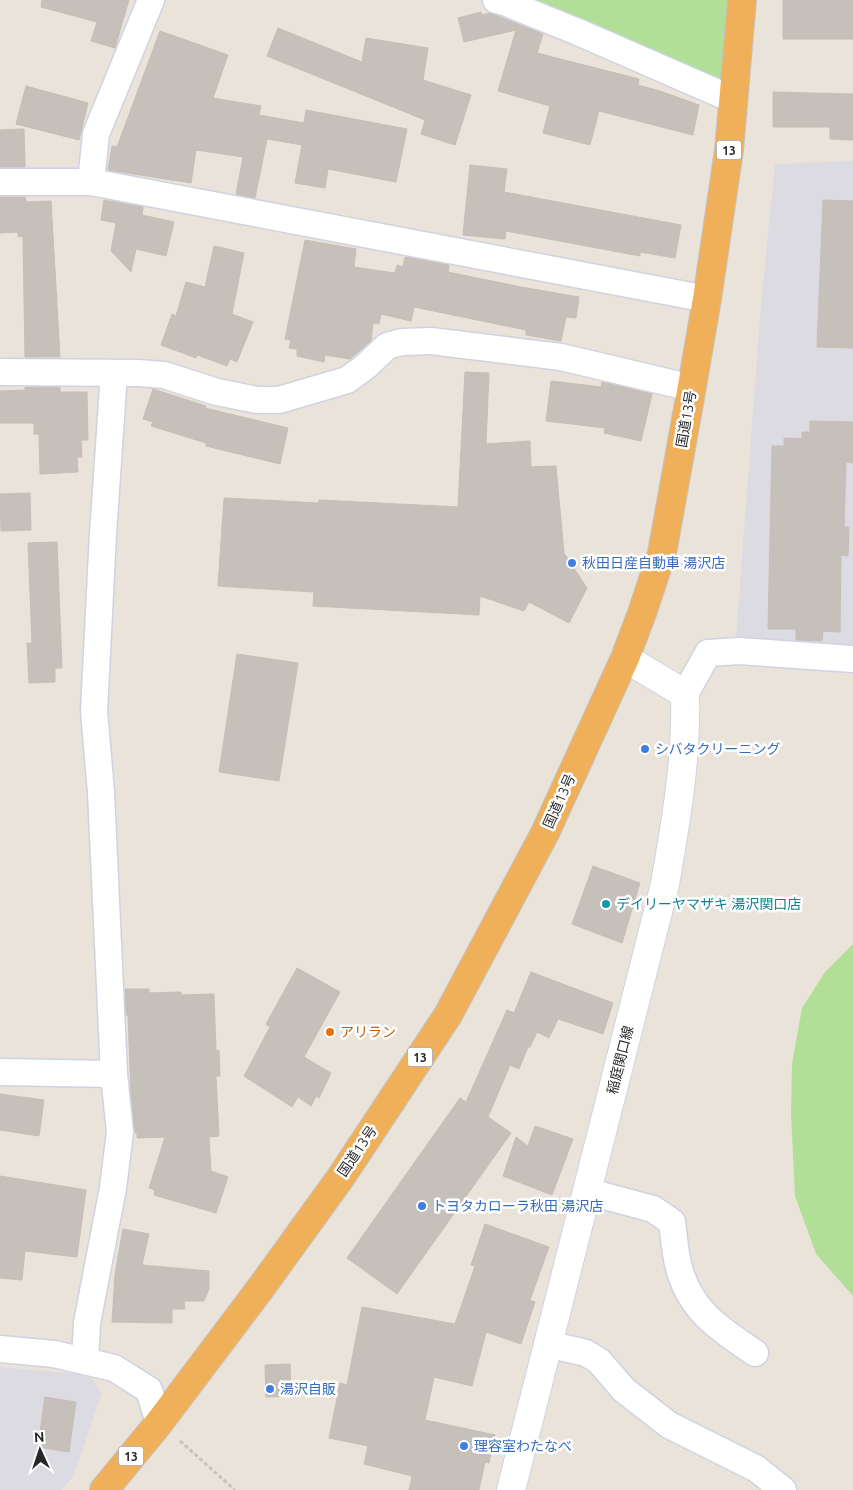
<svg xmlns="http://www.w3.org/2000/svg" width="853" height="1490" font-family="Ubuntu,'Noto Sans JP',sans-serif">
<rect width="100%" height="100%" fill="#eae3da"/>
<path fill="#dddbe2" d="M853,161V646L736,638L761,304L775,164Z
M0,1367L89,1375L102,1393L74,1475L62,1490H0Z"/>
<path fill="#b2df98" d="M522,0H734L729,87Z
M853,944V1296L816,1254L795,1196L791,1115L792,1064L802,1008L825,972Z"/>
<path fill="#c5c0ba" stroke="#c5beb4" d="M42,0H129L115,48L91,41L97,22L41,7Z
M783,0H853V39H783Z
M481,12L482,15L490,13L543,34L537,53L639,79L638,85L660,91L699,105L693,135L599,111L590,145L543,133L550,106L498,91L516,30L464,42L458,18Z
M278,28L362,62L366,38L428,48L423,80L471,95L455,145L421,134L425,120L267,56Z
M160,31L228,55L213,98L261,106L259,115L304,123L306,110L407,129L396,182L328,169L325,188L295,183L302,145L267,139L255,198L236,194L243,157L196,150L191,183L108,170L112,146L117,147Z
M26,86L88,103L79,140L16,124Z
M773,92L853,94V140L830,139V127H773Z
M24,129L25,167H0V130Z
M470,165L507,169L504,192L681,225L675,258L640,252V256L506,231L505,239L463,235Z
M0,197H25L26,202L51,201L60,357H25L23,236L18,237V232L0,233Z
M104,200L143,207L142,215L174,222L166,256L136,249L131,272L111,251L116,223L101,220Z
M823,200L853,201V348L817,347Z
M305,240L356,249L354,267L395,273L397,265L403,267L405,257L449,265L448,272L521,287L579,297L576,318L566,317L561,341L526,335V330L414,307L411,321L381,314L379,324L373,323L371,341L350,359L325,355L324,362L297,356V349L289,348L291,340L285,339Z
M214,246L244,253L232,314L253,322L237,362L230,359L227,366L197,355L196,358L161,345L172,314L176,316L186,282L205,287Z
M465,372L489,373L486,444L530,441L531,467L556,466L564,553L587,588L569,623L529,602L524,611L480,596L479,615L313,606L314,592L218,586L224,498L319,503V500L458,507Z
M551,381L601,387L602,382L652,394L641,441L604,433L605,428L546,421Z
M25,387H60V392H87L88,440H81L82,457H77L78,472L40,474L39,434H34V423H0V391L25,390Z
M153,389L206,406L205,408L288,428L280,464L206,446V443L151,426L153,422L143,419Z
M810,421L853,422V463L846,462L844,527H849L848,556L841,555L840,632L823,631L822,641L796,640V629H768L772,446H784V438L802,439V432H810Z
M30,493L31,530L1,531L0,494Z
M57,542L62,668H55V682L29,683L27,643H32L28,543Z
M237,654L298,663L279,781L219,772Z
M593,866L640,883L622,943L572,924Z
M297,968L340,992L304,1057L331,1073L319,1098L316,1096L311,1106L298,1097L292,1107L244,1076L270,1027L266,1024Z
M531,972L613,1003L603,1034L558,1019L549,1038L537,1032L530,1047H528L519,1069L510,1065L488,1117L511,1133L397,1294L347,1258L460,1098L466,1102L507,1010L514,1013Z
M125,989H149V993L181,992V995L214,994L216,1051L219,1050L220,1076H216L219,1136L209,1137L211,1171L228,1177L216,1213L154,1195L155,1190L149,1188L165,1137L137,1138V1133H135L131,1095L128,1015H126Z
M0,1094L44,1100L39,1136L0,1130Z
M535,1126L573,1139L552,1195L503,1176L516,1137L528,1146Z
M0,1176L86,1190L77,1257L25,1251L22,1280L0,1278Z
M485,1224L549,1247L530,1300L535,1302L521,1344L486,1332L472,1386L434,1377L425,1420L495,1435L489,1463L485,1462L479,1490H409L412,1476L364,1464L368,1446L329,1438L340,1383L347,1385L362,1307L455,1324L475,1266L471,1265Z
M123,1229L149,1234L142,1265L209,1271V1289L204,1301H184L185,1309H172V1323L112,1322L115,1274Z
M290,1364L291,1396L266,1397L265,1365Z
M45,1397L76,1402L69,1452L38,1447Z"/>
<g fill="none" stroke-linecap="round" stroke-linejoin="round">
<defs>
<path id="minor" d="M496,0L504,2L578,32L734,100
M0,182H91L707,299
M91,182L96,134L151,0
M0,372L138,373L164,375L217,392L257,400H279L347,380L365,367L387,346L402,342L431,341L561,357L692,388
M685,694L708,653L739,651L853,659
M0,1072L114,1074
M586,1191L653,1209L672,1222C674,1237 675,1253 679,1268C691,1312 720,1329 755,1353
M547,1344L586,1353L599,1361L624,1390L669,1425L757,1469L783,1490
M0,1349L54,1354L114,1368L149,1390L159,1423
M85,1361L87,1323L113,1188L120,1132L114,1074L101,792L94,711L103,534L114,373"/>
<path id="secondary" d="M511,1490L665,884C676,821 687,758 685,694L625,658"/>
<path id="trunk" d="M104,1490L159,1423L260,1289L341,1177L448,1015L545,833L625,658L642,613L662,553L691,392L707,299L729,150L742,0"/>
</defs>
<use href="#minor" stroke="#cfd3e1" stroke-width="29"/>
<use href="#secondary" stroke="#cfd3e1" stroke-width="30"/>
<use href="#trunk" stroke="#c3c3c3" stroke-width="30"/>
<path stroke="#c3c3c3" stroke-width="3" stroke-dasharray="4 2.5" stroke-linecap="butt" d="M180,1441L235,1490"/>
<use href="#minor" stroke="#fff" stroke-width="26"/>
<use href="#secondary" stroke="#fff" stroke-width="28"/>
<use href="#trunk" stroke="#f0b05a" stroke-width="28"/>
</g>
<g fill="#3f7fe0" stroke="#fff" stroke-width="2">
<circle cx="572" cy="563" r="5"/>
<circle cx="645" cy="749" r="5"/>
<circle cx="422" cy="1206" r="5"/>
<circle cx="270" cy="1389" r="5"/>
<circle cx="464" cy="1446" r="5"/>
</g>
<circle fill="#0f9aa8" stroke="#fff" stroke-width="2" cx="606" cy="904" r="5"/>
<circle fill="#e8710a" stroke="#fff" stroke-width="2" cx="330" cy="1032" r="5"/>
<g text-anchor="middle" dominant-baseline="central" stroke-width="5" stroke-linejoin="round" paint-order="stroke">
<g fill="#fff" stroke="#686868" stroke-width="1">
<rect x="716.5" y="140.5" width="25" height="19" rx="4"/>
<rect x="407.5" y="1047.5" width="25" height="19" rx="4"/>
<rect x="118.5" y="1446.5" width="25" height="19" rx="4"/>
</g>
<g font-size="12" font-weight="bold" fill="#282828">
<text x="729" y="150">13</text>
<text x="420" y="1057">13</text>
<text x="131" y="1456">13</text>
</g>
<g font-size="14" fill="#282828" stroke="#fff">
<text transform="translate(686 419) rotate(-80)">国道13号</text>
<text transform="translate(559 801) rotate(-66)">国道13号</text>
<text transform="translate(620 1060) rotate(-76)">稲庭関口線</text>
<text transform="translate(357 1151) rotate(-56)">国道13号</text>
</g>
<g font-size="14" fill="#366cbe" stroke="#fff" text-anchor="start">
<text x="582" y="563">秋田日産自動車 湯沢店</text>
<text x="655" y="749">シバタクリーニング</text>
<text x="432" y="1206">トヨタカローラ秋田 湯沢店</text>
<text x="280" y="1389">湯沢自販</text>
<text x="474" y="1446">理容室わたなべ</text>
</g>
<g font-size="14" fill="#0d838f" stroke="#fff" text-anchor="start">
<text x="616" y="904">デイリーヤマザキ 湯沢関口店</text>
</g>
<g font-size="14" fill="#c56008" stroke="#fff" text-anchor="start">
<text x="340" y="1032">アリラン</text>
</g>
</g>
<g transform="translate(40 1450) rotate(357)" stroke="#ffffff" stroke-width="4" paint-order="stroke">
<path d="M0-4L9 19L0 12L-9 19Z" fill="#282828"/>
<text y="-8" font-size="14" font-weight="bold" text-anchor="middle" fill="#282828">N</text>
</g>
</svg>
